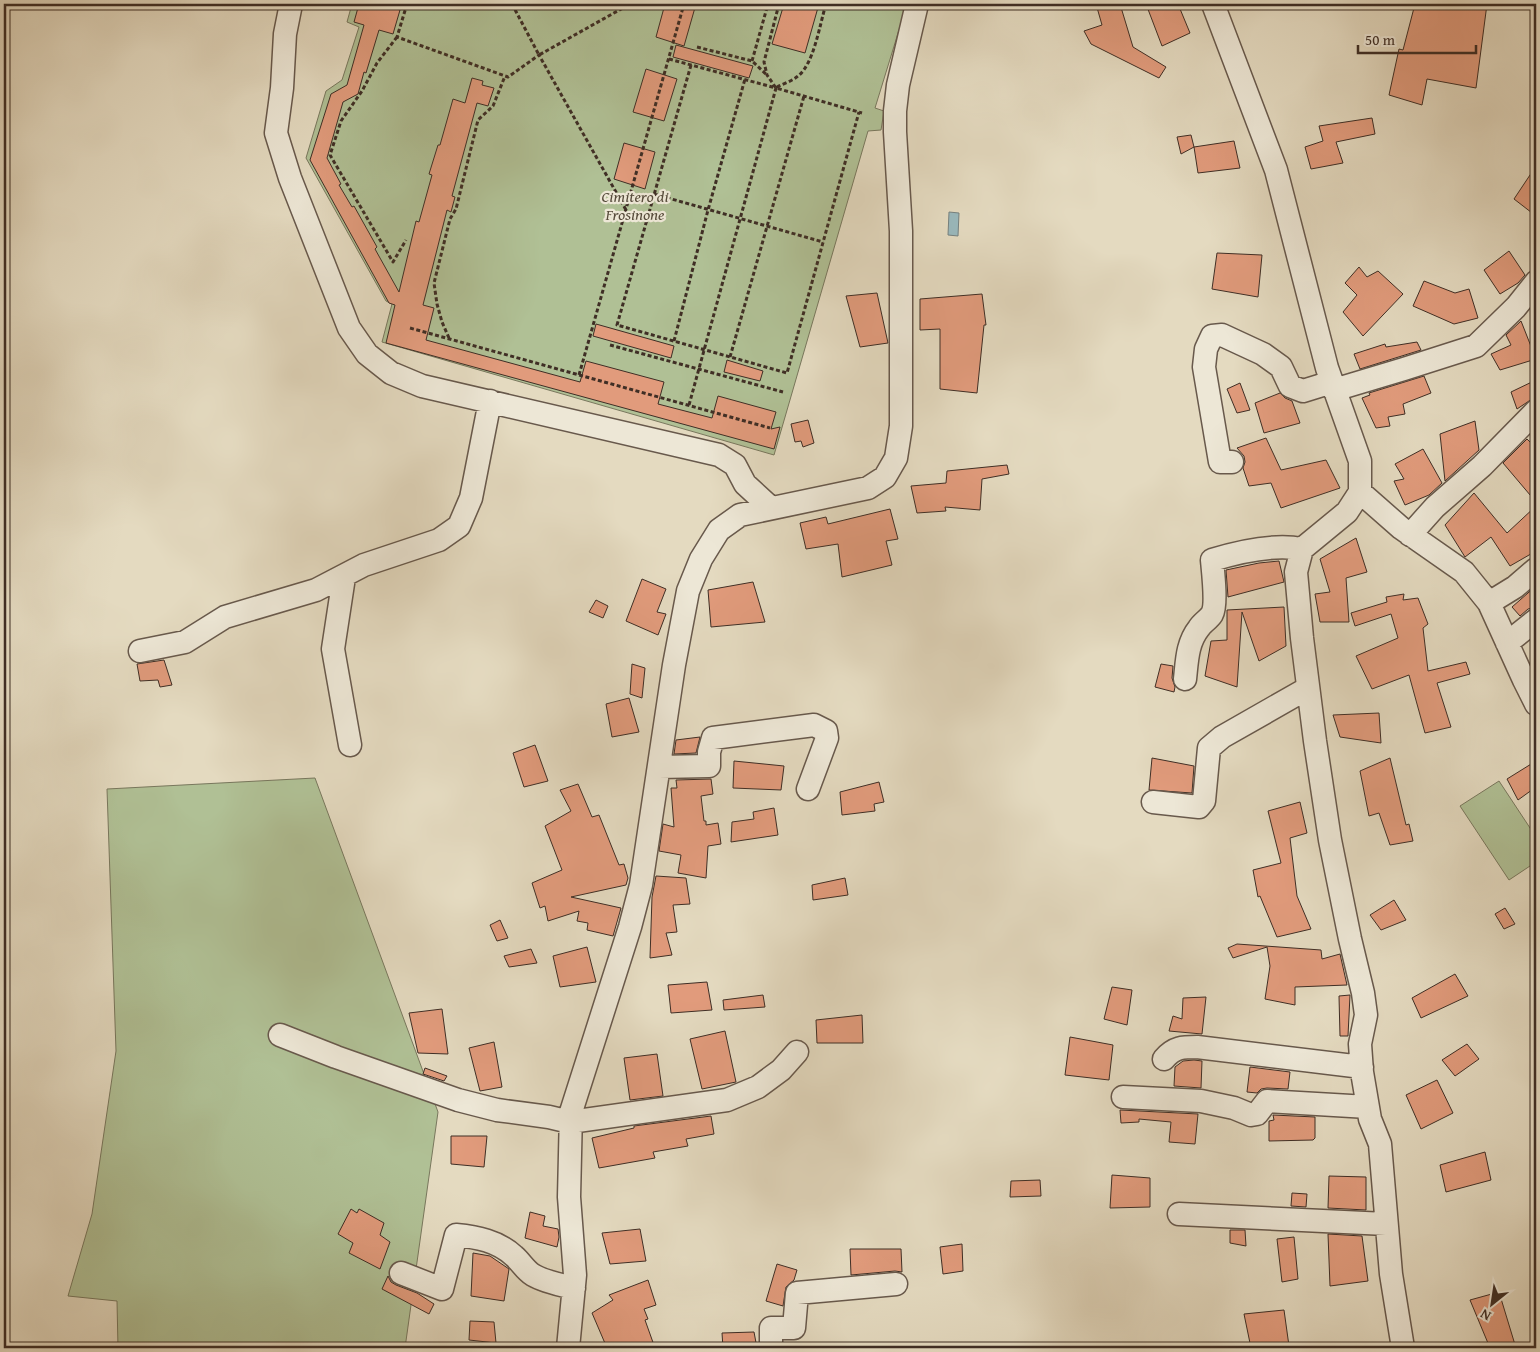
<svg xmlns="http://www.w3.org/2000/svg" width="1540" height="1352" font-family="'Gentium Book Plus',serif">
<rect width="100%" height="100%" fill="#e4dac0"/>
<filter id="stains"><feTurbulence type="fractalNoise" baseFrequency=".004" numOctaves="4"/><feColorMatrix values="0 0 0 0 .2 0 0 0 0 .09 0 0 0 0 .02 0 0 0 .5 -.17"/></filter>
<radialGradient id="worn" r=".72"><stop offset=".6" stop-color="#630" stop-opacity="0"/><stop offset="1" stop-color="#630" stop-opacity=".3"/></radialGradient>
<path fill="#b0c095" stroke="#78775d" d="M352,4H907L875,108L884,111L881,130L868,131L774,455L382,342L392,304L386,301L306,158L326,91L342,80L359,27L347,22Z
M315,778L438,1112L405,1348H118L117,1301L68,1296L92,1214L116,1051L107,789Z
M1499,781L1536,837V862L1509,880L1460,806Z"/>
<path fill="#99b8bc" stroke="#758180" d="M949,212L959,213L958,236L948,235Z"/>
<path fill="#e19b7c" stroke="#3f2e25" d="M359,4H385V6L400,10L393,34L379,30L366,73L364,72L358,94L343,102L327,158L341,184L339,185L352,207L354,206L377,247L375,249L399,292L416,221L419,222L432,175L429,174L438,145H440L453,99L465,103L472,78L483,81L482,85L494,88L488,106L477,103L452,196L455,197L451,212L447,210L423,305L434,308L426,340L580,382L586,361L664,382L658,404L712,418L718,396L776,412L771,429L780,427L774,449L386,343L395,305L389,303L310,160L331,94L347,85L364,25L354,22Z
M665,4H696L684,46L656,37Z
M784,4H819L805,53L772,44Z
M1096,4H1120L1133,47L1166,67L1159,78L1091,44L1084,31L1102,25Z
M1146,4H1178L1190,33L1162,46Z
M1415,4H1487L1476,88L1427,79L1422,105L1389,95L1399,49L1403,50Z
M676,45L753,66L749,78L673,57Z
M646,69L677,79L664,121L633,112Z
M1372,118L1375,134L1336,142L1343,163L1311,169L1305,147L1323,141L1319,126Z
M1191,135L1194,147L1181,154L1177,137Z
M1234,141L1240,168L1198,173L1194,147Z
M624,143L655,152L645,189L614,179Z
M1536,166V216L1514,199Z
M1509,251L1525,275L1518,283L1500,294L1484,270Z
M1217,253L1262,255L1258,297L1212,289Z
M1359,267L1367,277L1378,271L1403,294L1363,336L1343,312L1357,295L1345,283Z
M1424,281L1455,293L1469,289L1478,318L1454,324L1413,306Z
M877,293L888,343L860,347L846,296Z
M982,294L986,325H984L977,393L940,389V329L920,330V299Z
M1521,321L1536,359L1500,370L1491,354L1511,345L1506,335Z
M596,324L674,346L671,358L593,336Z
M1417,342L1421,350L1360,369L1354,354L1385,344L1386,347Z
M727,360L763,371L760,381L724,372Z
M1424,376L1431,393L1403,404L1405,414L1388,417L1390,426L1376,428L1362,398L1370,395L1369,393Z
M1536,380V398L1532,399L1517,409L1511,392Z
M1240,383L1250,410L1237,413L1227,389Z
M1280,393L1285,398L1292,401L1300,423L1264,433L1255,403Z
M808,420L814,443L803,447L801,441L795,442L791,424Z
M1475,421L1479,450L1445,481L1440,434Z
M1266,438L1281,470L1326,460L1340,488L1281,508L1271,483L1249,486L1243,468L1245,462L1244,456L1237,448Z
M1527,439L1536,448V502L1503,463Z
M1423,449L1442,483L1429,495L1405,505L1394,481L1404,479L1395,464Z
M1007,465L1009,474L982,479L980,510L945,507L946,511L917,513L911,486L946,483L947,471Z
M1474,493L1507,533L1536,506V551L1510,566L1491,537L1465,557L1445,525Z
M890,509L898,539L886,541L892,565L842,577L838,544L806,549L800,523L826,517L828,524Z
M1356,538L1367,572L1346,578L1349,622H1320L1315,594L1330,592L1320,559Z
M1279,561L1284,582L1228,597L1226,570L1259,563Z
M642,579L666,589L657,612L666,614L658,635L626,621Z
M753,582L765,622L711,627L708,590Z
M1536,586V607L1528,609L1520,616L1512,607Z
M1404,594L1403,600L1418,598L1428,624L1423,628L1428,671L1466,662L1470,674L1437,683L1451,727L1425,733L1409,675L1372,689L1356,656L1398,638L1391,614L1355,626L1351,613L1387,602L1386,597Z
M596,600L608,606L603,618L589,612Z
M1284,607L1286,646L1259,661L1242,612L1237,687L1205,676L1211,641L1227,640V610Z
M164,660L172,685L160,687L158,680L140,681L137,664Z
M632,664L645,668L642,698L630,694Z
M1161,664L1173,666L1172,678L1175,687L1174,692L1155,687Z
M629,698L639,732L612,737L606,704Z
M1379,713L1381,743L1340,737L1333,715Z
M700,737L696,753L674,754L676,740Z
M535,745L548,781L524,787L513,753Z
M1152,758L1194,766L1192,793L1149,790Z
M1390,758L1406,825L1409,824L1413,841L1390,845L1379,813L1369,816L1360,771Z
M734,761L784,766L781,790L733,788Z
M1536,761V787L1518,800L1507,779Z
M711,779L713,794L701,796L704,821H706V825L718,823L721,844L708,846L706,878L678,873L681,855L659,851L663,824L674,827L671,788H677L676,780Z
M879,782L884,802L874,804L875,811L842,815L840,792Z
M578,784L592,817L599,815L619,865L624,864L628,878L626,885L571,897L621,908L613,936L587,930L588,923L577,921L579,911L548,921L545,906L540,908L532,883L562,870L545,826L571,811L560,790Z
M1300,802L1307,833L1290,838L1297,896L1311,929L1277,937L1260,896L1258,897L1253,870L1281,863L1268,811Z
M774,808L778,835L731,842L732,822L754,819L753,812Z
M656,876L686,878L690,904L673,905L677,932L666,933L672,955L650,958L652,897Z
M845,878L848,895L813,900L812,885Z
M1394,900L1406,920L1381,930L1370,915Z
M1505,908L1515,924L1504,929L1495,914Z
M500,920L508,938L497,941L490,925Z
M1237,944L1321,950L1322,959L1340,954L1347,985L1295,987V1005L1265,999L1270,966L1267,947L1233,958L1228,948Z
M587,947L596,982L560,987L553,956Z
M531,949L537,963L509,967L504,956Z
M1455,974L1468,996L1421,1018L1412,998Z
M707,982L712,1010L671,1013L668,985Z
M1112,987L1132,990L1127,1025L1104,1019Z
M763,995L765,1007L724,1010L723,1000Z
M1350,995L1348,1036H1340L1339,996Z
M1206,997L1202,1034L1169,1031L1173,1016L1182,1019L1183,998Z
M442,1009L448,1054L418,1053L409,1013Z
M862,1015L863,1043H817L816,1020Z
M725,1031L736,1082L702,1089L690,1039Z
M1070,1037L1113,1045L1109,1080L1065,1075Z
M494,1042L502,1087L480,1091L469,1048Z
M1467,1044L1479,1059L1455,1076L1442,1060Z
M657,1054L663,1096L630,1100L624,1058Z
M1194,1060L1202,1061L1201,1088L1174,1086L1175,1067L1183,1061Z
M1250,1067L1290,1072L1288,1089L1267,1088L1261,1089L1257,1093L1247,1092Z
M425,1068L447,1076L444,1081L423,1074Z
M1437,1080L1453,1113L1421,1129L1406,1095Z
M1120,1110L1198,1114L1195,1144L1169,1142L1171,1122L1139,1119V1122L1121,1123Z
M1273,1115L1315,1117V1138L1313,1140L1269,1141V1121L1274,1120Z
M711,1116L714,1134L686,1139L688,1146L653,1152L655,1158L599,1168L592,1138L634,1128V1126Z
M451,1136H487L484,1167L451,1164Z
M1485,1152L1491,1180L1446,1192L1440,1165Z
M1112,1175L1150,1178V1207L1110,1208Z
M1329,1176L1366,1177V1210L1328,1208Z
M1040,1180L1041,1196L1010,1197L1011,1181Z
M1292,1193L1307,1194L1306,1207L1291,1206Z
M351,1209L357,1213L359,1209L384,1223L380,1235L390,1242L380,1269L349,1253L353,1243L338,1234Z
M530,1212L545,1216L543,1226L558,1229L559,1237L557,1247L525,1238Z
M640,1229L646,1261L610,1264L602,1233Z
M1230,1230H1245L1246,1246L1230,1243Z
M1328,1234L1362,1236L1368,1281L1330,1286Z
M1294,1237L1298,1279L1282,1282L1277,1239Z
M962,1244L963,1271L943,1274L940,1247Z
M850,1249H901L902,1272L895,1271L851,1275Z
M473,1253L490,1256L509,1269L504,1301L471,1296Z
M777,1264L797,1270L794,1280L786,1287L783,1306L766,1301Z
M388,1276L391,1282L396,1285L417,1293L434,1304L429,1314L382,1289Z
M648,1280L656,1305L644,1309L648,1319L645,1320L655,1348H607L592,1313L613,1300L609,1295Z
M1499,1292L1516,1348H1490L1470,1300Z
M1284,1310L1289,1346L1251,1348L1244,1314Z
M470,1321L494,1322L496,1343L469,1340Z
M754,1332L757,1348H723L722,1333Z"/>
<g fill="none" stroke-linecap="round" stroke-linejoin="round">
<defs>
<path id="minor" d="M291,4L285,34L282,88L276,133L290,178L349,328L367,354L391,373L422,386L719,455L735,465L745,484L770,507
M1213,4L1276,170L1327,368L1360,461V492L1347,512L1302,549L1296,572L1302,638L1315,741L1330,840L1350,939L1363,993L1366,1015L1360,1044L1362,1072L1370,1119L1380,1144L1391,1274L1403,1348
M1334,390L1404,369L1476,346L1516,307L1536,282
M1232,462H1220L1204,367L1206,349L1212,336L1222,335L1263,354L1281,367L1290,386L1303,391L1332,382
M1360,492L1401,528L1464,572L1489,603L1524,680L1536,704
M1410,535L1435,507L1482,466L1536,411
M344,577L333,649L350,745
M1489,603L1515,587L1536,569
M1507,643L1536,620
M140,651L185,642L225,617L316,590L364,565L439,540L459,526L471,498L490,401
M1185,679C1187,661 1187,643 1199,628C1202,623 1209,619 1212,614C1217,605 1213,571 1212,560C1238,552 1275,544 1302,549
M659,767L709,766V752L713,738L814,725L826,731L827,738L808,789
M1153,802L1199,807L1204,801L1209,748L1222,737L1308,688
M280,1035L336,1057L458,1100L497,1110L549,1117L570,1122L727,1100L758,1087L781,1070L797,1052
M1164,1059C1174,1047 1183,1047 1197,1047L1362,1067
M1123,1097L1201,1101L1234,1108L1251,1115L1257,1114L1267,1101L1368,1107
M1179,1214L1386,1224
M401,1273L442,1289L456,1235C477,1237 498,1241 514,1256C521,1262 525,1270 533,1275C545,1282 561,1285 574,1288
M568,1348L575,1275L569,1197L571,1112L630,927L641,885L674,665L688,591L701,559L719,530L740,515L868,488L885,477L896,458L901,426V231L895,132V111L898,85L917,4
M771,1348V1328H794L797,1293L896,1284"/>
</defs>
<use href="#minor" stroke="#68594c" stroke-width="25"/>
<path stroke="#3f2e25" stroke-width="3" stroke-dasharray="4 2.5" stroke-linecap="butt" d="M407,4L397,37L508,77L539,55L626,210
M512,4L539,55L630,4
M779,4L764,62L767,75L776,88L862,113
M878,4H879
M397,37L377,63L362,91L341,121L330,155L393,262L406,240
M697,47L752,61L767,75
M669,59L776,88L689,405
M752,61L768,4
M691,65L617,325L787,373L859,112
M777,87C783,84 792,81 798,76C814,64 820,23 826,4
M654,194L823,242
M410,328L770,428
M449,338L442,322L437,304L434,283L450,219L456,209L478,120L493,106L505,76
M674,341L708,210L745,79
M610,345L783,392
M730,357L804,96
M579,375L684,4"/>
<use href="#minor" stroke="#ede7d6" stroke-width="22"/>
</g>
<g text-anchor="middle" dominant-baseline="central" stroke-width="4.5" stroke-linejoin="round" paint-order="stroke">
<g font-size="16" font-style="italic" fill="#564b3b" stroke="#ede7d6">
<text x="635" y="196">Cimitero di<tspan x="635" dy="18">Frosinone</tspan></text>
</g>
</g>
<rect width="1540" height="1352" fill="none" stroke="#e4dac0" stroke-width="20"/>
<rect x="5" y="5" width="1530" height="1342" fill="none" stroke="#3f2e25" stroke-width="2.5"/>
<rect x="10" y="10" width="1520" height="1332" fill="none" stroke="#3f2e25"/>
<g transform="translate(1492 1304) rotate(210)" stroke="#ede7d6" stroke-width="4" paint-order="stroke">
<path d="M0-4L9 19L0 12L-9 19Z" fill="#3f2e25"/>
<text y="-8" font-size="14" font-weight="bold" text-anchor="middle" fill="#3f2e25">N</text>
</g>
<path d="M1358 45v8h118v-8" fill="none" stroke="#3f2e25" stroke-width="2.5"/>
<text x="1365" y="45" font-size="15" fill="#3f2e25" stroke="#ede7d6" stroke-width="4" paint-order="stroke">50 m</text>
<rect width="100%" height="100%" filter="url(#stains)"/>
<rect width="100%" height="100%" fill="url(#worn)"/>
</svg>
